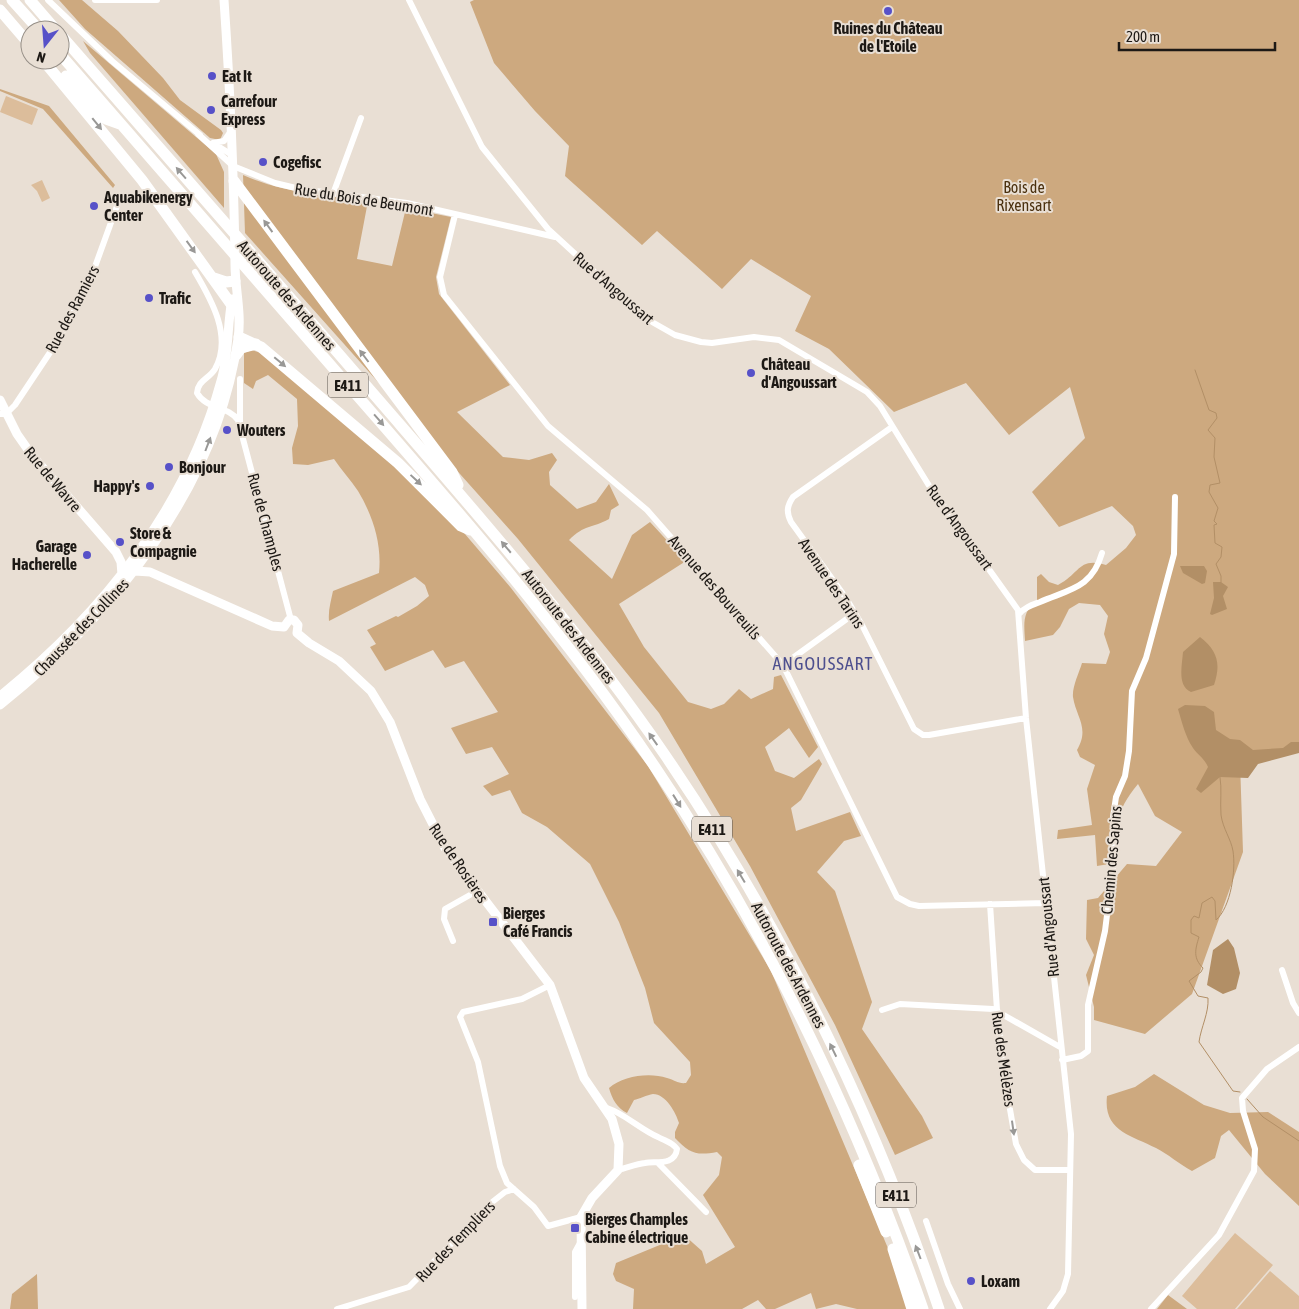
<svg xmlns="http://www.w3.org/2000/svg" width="1299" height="1309" font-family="'Asap Condensed',sans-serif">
<rect width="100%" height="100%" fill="#e9dfd4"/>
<path fill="#dcbd9b" d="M6,96L38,109L32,125L0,112Z
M42,180L50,198L42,202L37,191L31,185Z
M1235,1233L1273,1265L1235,1309H1197L1182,1296Z
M1270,1271L1299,1296V1309H1237Z"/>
<path fill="#cda97f" d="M59,0H82L118,31L163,78L180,100L221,130L223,133L220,140L210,138L85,29Z
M474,0H1299V751L1240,762L1243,852L1192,994L1145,1034L1094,1020V1007L1086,975L1094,955L1086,939L1087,900L1098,898L1127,864L1156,866L1182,832L1155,816L1138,784C1114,813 1116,827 1115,863L1097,866L1095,835L1057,839L1058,830L1092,825L1087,789L1095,765L1080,757L1077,750C1090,728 1076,717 1073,697C1072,687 1079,673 1082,663L1106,664L1110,652L1104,634L1108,616L1100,605L1079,603L1069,609L1060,627L1053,635L1025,641C1024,623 1022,612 1037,600V577L1041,574L1049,582L1058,585C1081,573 1078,557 1106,565L1126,548L1136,535L1133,526L1112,506L1059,527L1032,492L1085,438L1070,387L1009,435L966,383L894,412L829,349L795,331L811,296L751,259L722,289L657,231L642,245L565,176L569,146L535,111L494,63L470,2Z
M83,41L216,154L224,172V208L90,53Z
M0,89L49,106L115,185L113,188L43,109L0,91Z
M243,175C283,193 325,195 368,201L357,259L392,266L406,208L451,217L436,277L439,294L510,385L457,412L503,457L529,460L552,453L557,460L549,472L550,485L577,509L596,502L609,484L619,505L611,510L609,519C591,529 585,524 569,540L612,579L632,535L650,522L686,561L619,604L644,647L688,702L711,709L724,704L739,689L751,699L773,689L774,677L781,675L818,747L809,758L789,728L765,747L775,771L794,778L819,759L822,764L801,800L791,808L796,831L850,812L861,836L844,841L817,872L835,891L872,1002L862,1029L922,1116L933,1138L895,1155L835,1025L750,866L659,713L518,539L245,233Z
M252,350L261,353L376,449L447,513L511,588L648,766L771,971L898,1272L910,1309H857L836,1304L816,1309L811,1293L775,1309H766L758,1300L742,1309H633L634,1289L616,1281L613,1274L616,1263L684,1235L702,1251L706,1264L735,1247L703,1195L719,1175L722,1157L717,1152C696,1156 689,1153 675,1138V1132L679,1123C676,1113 666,1094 653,1094C647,1095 639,1099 634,1100L627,1113C617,1108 612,1099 609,1088C623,1076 649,1072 667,1078C675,1080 678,1084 686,1083L691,1075L690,1062L654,1023L645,988L619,922L590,864L547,827L522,813L510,790L492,796L483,786L509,774L492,747L466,754L451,728L498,712L464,661L445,668L433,650L385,671L370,647L376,644L367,630L396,616L398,617L417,606L429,596L425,585L415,577L329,621C328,610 331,601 333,591L379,573C382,544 373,516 358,491C351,480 341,470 334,459L308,465L293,464L292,448L298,426L297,399L268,375L256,381L253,389L244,383V353Z
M1154,1074L1204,1105L1230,1113L1268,1112L1299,1132V1206L1265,1174L1229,1130L1221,1136L1215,1158L1192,1171C1179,1164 1168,1154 1156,1148C1131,1135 1103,1131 1107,1096L1135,1087Z
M37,1274L38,1309H10L12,1294Z
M1168,1295L1187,1309H1157Z"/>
<path fill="#b28f66" d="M1180,566H1204L1207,571L1205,583L1202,584L1183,573Z
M1213,582H1221L1228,587L1223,596L1227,609L1212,615L1210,614L1214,598Z
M1200,637C1218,651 1221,664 1214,685L1191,692C1177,686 1182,666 1183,652Z
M1185,705L1205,706L1214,712L1216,730L1230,739L1240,740L1253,750L1283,748L1291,742H1299V753L1258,764L1248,778L1220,777L1201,793L1196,789L1208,767C1204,758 1198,755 1193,748C1185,736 1182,722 1178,709Z
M1228,939L1234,948L1240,973L1236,989L1223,994L1207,985L1213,950Z"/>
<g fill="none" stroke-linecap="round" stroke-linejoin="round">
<path stroke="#b28f66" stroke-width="1" d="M1195,370L1209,410L1216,413L1217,418L1208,430L1215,438L1214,457L1220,483L1210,485L1209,492L1218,508L1214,521L1217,524L1214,525L1215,543L1222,547L1221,557L1216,564L1221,576V582
M1220,777C1222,789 1220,801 1221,815C1223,829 1231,839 1233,851C1236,870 1231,907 1216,920L1215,901L1212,897L1202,903L1199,918L1194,916L1191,920V933L1199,937C1195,950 1193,958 1203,968L1201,972L1189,981L1198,996L1208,998C1209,1013 1201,1027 1199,1042L1233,1091L1240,1092
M1247,1099L1263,1117L1299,1141"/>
<path stroke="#fff" stroke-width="6" d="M48,0L112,61L200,135
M95,0H157
M409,0L482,147L548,229L645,318L675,335L701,342L712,343L754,337L779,340L867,392L880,406L928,484L1018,610L1026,718L1071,1134L1068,1274L1063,1291L1050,1309
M198,134L233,166L275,183L300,189L407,203L555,237
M213,143L232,155
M213,143L224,141L231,131
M333,194L361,118
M455,215L440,277L444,295L548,426L647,510L783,665L897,897L910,904L919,906L1046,903
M195,272C211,299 233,337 215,369C209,379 198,380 197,393C206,409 228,406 238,420L291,620
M240,379V422
M0,414H6L15,405L55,345L88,286L121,195
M892,427L793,497C787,506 786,512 791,522L846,598L862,625L914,729L923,735H929L1026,718
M1019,614C1025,607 1032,605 1040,602C1070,589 1092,588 1102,553
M783,665L855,613
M990,904L997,1010L1007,1092L1016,1144L1024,1160L1035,1170H1070
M453,941L444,919L445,909L477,891
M1282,970L1293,1003L1299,1013
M550,985L522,999L463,1012L460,1017L478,1062L500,1166L507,1183L534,1207L548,1226L581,1217
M882,1010L900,1004L993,1009L1060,1047
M1062,1060L1081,1056L1088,1051V1005L1105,931L1114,859L1113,817L1116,797L1125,776L1129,751L1132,691L1146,658L1174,554L1175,497
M607,1108C625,1114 640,1129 658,1137C665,1141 672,1142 677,1149C675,1166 656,1161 645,1163C636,1164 627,1168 618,1170
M659,1164L706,1212
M926,1221L948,1284L960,1309
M575,1297V1252L580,1243
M337,1309L409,1287L491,1203L505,1192L514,1189
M1151,1309L1219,1235L1254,1171L1255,1149L1243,1111L1242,1098L1267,1069L1299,1047"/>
<path stroke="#fff" stroke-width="9" d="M0,400L17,434L31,454L116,552L121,562L122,575
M135,571L150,572L272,626L284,627
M284,627L289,620H294L298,625L297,633
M297,633L309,643L339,661L371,691L390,722L420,799L445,848L550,985L584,1078L612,1119L619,1144L618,1170L592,1198L581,1217L582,1309
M0,696C102,614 186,509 221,381C229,354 227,326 232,299
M0,705C114,614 217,488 238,339C242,314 235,289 235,264C234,176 230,88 224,0"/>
<path stroke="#fff" stroke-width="11" d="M12,0L39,30
M30,0L56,30
M0,10L30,45
M60,34C170,160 281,286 390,413C486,524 582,634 665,755C781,925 873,1114 939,1309
M60,54C158,166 256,279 354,392C459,512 564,632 653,764C767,932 856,1118 923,1309
M43,60L142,180L231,304
M66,76L106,119L120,124
M234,181L452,472L458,485
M214,278L226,282L235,281
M239,337L261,347L398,463L461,526L470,530
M236,355L241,348L256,344
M859,1165L886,1232
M893,1249L912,1309"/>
</g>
<defs><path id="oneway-solid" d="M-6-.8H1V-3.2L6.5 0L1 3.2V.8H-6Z" transform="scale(1.25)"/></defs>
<g fill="#999896">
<use href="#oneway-solid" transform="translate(97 124) rotate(51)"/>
<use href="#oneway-solid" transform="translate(181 173) rotate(-131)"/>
<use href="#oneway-solid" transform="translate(268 226) rotate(-126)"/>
<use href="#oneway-solid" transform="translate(191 247) rotate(54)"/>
<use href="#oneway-solid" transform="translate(364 356) rotate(-127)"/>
<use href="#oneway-solid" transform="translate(280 362) rotate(40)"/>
<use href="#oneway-solid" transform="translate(379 420) rotate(49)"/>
<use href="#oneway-solid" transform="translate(208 444) rotate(-69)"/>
<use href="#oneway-solid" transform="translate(416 480) rotate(43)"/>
<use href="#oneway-solid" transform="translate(506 547) rotate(-130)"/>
<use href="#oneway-solid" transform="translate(653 739) rotate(-125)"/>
<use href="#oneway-solid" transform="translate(677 801) rotate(58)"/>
<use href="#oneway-solid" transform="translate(741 876) rotate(-121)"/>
<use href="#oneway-solid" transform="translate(833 1050) rotate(-116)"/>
<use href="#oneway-solid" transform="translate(1013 1128) rotate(82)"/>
<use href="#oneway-solid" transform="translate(918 1252) rotate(-111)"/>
</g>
<g fill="#5751c8" stroke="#e9dfd4" stroke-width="2">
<circle cx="888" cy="11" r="5"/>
<circle cx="212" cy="76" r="5"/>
<circle cx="211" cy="110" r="5"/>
<circle cx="263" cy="162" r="5"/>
<circle cx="94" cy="206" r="5"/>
<circle cx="149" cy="298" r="5"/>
<circle cx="751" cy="373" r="5"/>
<circle cx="227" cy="430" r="5"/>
<circle cx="169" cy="467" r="5"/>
<circle cx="150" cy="486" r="5"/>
<circle cx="120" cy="542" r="5"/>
<circle cx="87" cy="555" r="5"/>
<rect x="488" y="917" width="10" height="10" rx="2.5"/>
<rect x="570" y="1223" width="10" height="10" rx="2.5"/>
<circle cx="971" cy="1281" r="5"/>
</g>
<g text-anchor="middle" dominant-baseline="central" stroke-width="4" stroke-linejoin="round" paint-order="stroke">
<g fill="#e9dfd4" stroke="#5a544e" stroke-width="1">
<rect x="328" y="372.5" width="40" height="25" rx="4"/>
<rect x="692" y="816.5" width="40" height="25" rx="4"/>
<rect x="876" y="1182.5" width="40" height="25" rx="4"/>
</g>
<g font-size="15" font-weight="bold" fill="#1d1915">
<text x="348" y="385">E411</text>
<text x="712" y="829">E411</text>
<text x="896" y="1195">E411</text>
</g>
<g font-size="16" font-weight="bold" fill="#1d1915" stroke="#e9dfd4" text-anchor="start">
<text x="888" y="28" text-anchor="middle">Ruines du Château<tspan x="888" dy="18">de l'Etoile</tspan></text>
<text x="222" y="76">Eat It</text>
<text x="221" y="101">Carrefour<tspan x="221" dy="18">Express</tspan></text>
<text x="273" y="162">Cogefisc</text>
<text x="104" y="197">Aquabikenergy<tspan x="104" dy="18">Center</tspan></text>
<text x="159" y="298">Trafic</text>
<text x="761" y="364">Château<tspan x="761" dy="18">d'Angoussart</tspan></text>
<text x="237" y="430">Wouters</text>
<text x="179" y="467">Bonjour</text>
<text x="140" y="486" text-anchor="end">Happy's</text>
<text x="130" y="533">Store &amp;<tspan x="130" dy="18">Compagnie</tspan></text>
<text x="77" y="546" text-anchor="end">Garage<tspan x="77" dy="18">Hacherelle</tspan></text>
<text x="503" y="913">Bierges<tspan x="503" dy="18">Café Francis</tspan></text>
<text x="585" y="1219">Bierges Champles<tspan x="585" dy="18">Cabine électrique</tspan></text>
<text x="981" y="1281">Loxam</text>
</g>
<g font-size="16" fill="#4b310f" stroke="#e9dfd4">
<text x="1024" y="187">Bois de<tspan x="1024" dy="18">Rixensart</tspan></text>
</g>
<g font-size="16" fill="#1d1915" stroke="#e9dfd4">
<text transform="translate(364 199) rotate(9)">Rue du Bois de Beumont</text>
<text transform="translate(614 288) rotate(41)">Rue d'Angoussart</text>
<text transform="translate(287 295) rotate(49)">Autoroute des Ardennes</text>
<text transform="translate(72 309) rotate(-62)">Rue des Ramiers</text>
<text transform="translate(53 479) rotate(50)">Rue de Wavre</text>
<text transform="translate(266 522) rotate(75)">Rue de Champles</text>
<text transform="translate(960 527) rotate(54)">Rue d'Angoussart</text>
<text transform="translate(832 583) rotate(56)">Avenue des Tarins</text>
<text transform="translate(715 587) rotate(49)">Avenue des Bouvreuils</text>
<text transform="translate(569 626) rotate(52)">Autoroute des Ardennes</text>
<text transform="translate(81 627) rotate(-46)">Chaussée des Collines</text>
<text transform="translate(1111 860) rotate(-85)">Chemin des Sapins</text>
<text transform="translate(459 863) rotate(56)">Rue de Rosières</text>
<text transform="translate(1048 927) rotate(-96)">Rue d'Angoussart</text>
<text transform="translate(789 965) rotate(62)">Autoroute des Ardennes</text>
<text transform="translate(1004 1059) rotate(82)">Rue des Mélèzes</text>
<text transform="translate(455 1241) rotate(-46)">Rue des Templiers</text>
</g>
<g font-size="18" letter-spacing="1" fill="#4d4f8e" stroke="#e9dfd4">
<text x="823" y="663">ANGOUSSART</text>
</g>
</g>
<g transform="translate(45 45) rotate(197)"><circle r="24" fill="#e9dfd4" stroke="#979088"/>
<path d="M0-4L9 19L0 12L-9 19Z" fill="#5751c8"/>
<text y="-8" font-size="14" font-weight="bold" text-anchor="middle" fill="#1d1915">N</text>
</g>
<path d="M1119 42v8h156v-8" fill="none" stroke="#1d1915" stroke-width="2.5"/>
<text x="1126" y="42" font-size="15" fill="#1d1915" stroke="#e9dfd4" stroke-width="4" paint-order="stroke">200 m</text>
</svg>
